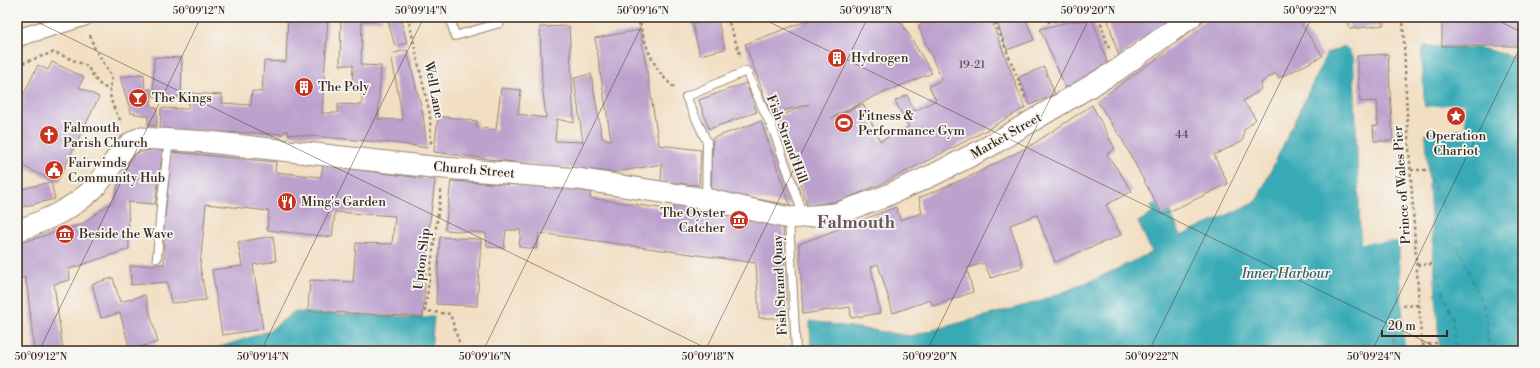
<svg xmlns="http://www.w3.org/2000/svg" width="1540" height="368" font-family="'Libre Bodoni',serif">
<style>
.water{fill:#39aab6;stroke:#3a6a6a}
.pier{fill:#f2dec1}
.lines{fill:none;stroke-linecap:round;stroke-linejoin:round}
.ferry{stroke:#3a5d5b;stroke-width:1;stroke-dasharray:5 4;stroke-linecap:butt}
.building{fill:#bca1cd}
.service-casing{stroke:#968470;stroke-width:10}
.minor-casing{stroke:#968470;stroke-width:19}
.tertiary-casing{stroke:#968470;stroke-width:23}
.path{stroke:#968470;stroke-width:2.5;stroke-dasharray:3 3;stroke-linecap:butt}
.service{stroke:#fff;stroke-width:8}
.minor{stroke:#fff;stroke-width:17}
.tertiary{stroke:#fff;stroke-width:21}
.ticks{fill:none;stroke:#3b2a1e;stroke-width:1;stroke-opacity:0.45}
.labels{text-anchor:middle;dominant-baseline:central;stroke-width:3.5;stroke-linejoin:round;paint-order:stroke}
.number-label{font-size:11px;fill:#5b484a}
.poi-label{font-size:13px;fill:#3b2a1e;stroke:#f6f6f2;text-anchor:start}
.street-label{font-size:13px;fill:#3b2a1e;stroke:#f6f6f2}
.water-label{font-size:14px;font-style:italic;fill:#3a5d5b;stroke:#f6f6f2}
.district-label{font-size:17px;font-weight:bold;fill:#68545b;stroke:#f6f6f2}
.neatline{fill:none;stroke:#3b2a1e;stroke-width:1.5}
.ticks-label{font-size:10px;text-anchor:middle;fill:#3b2a1e}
</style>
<rect width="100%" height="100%" fill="#f6f6f2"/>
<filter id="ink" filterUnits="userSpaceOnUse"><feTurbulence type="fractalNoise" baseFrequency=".025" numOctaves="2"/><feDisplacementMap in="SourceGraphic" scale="8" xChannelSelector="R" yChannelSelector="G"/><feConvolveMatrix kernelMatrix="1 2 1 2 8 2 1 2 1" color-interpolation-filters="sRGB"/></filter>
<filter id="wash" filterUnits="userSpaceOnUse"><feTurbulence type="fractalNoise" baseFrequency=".012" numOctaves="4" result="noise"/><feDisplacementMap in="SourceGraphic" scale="16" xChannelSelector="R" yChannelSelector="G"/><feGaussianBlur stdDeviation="0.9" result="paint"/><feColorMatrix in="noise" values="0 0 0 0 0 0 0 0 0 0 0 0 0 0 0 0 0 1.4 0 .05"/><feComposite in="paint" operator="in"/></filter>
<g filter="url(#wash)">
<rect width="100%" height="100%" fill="#f2dec1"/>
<g class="water">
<path d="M1345 46 1354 57 1361 242 1399 241 1405 351H811L810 321 911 336 1041 301 1096 279 1152 252 1138 222 1153 213 1151 206 1164 199 1181 236 1256 202 1327 53Z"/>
<path d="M1424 46 1480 48 1523 59V351H1439L1425 131 1465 129 1464 105 1424 107 1421 54Z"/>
<path d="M294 312 426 318 434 316 431 351H208L269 331Z"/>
</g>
<g class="pier">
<path d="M1345 46H1347L1356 57 1363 241 1401 240 1407 351H1405L1399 241 1361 243 1354 57Z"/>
<path d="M1422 46H1424L1421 54 1424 107 1464 104 1465 129 1425 132 1439 351H1437L1423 131 1425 129 1463 127 1462 107 1422 108 1419 54Z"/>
</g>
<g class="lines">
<g class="ferry">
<path d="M1427 170 1487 316 1488 351"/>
<path d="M1434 264 1453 320 1455 351"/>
<path d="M1390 351 1403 306"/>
</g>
</g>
<g id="blocks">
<g class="building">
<path d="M288 17H328L322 113H338V104L362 105V89H352L353 65H340L341 19H349V17H382V20L362 21 361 65 381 66 378 119 403 120 391 54 407 50 423 114 427 148 402 144 288 134V131H284L283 134 160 130 161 108 188 109 189 93 222 95V103L251 105 252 91 262 92 264 61 286 62Z"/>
<path d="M387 17H400L407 43 395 46Z"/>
<path d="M717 17 725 49 700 55 692 23Z"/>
<path d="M817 17H898L932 73 873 97 832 118 863 104 880 141 909 127 895 101 907 95 915 111 936 100 929 86 942 80 918 26 941 17H990L1025 108 972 138 881 184 843 200 807 206 791 151 778 117 809 104 771 114 745 44Z"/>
<path d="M995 17H1025L1034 40 1007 50Z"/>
<path d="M1107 17H1173L1119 57Z"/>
<path d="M1208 17H1296L1323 56 1279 78 1276 73 1262 82 1260 90 1243 101 1256 119 1244 130 1243 141 1214 155 1228 184 1162 215 1123 141 1097 101 1159 57Z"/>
<path d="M1348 17H1383L1384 25 1350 29Z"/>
<rect x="1442" y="17" width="81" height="29"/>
<path d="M1093 20 1108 65 1067 90 1040 29 1068 22Z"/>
<path d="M569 26 574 123 557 119 555 141 583 142 574 78 591 74 602 138 611 140 595 38 640 30 659 145 701 150 699 185 661 182 662 164 616 172 552 167 434 152 438 116 477 121 476 127 496 130 501 88 521 90 518 114 546 118 542 83 540 27Z"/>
<path d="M1388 54 1393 141H1374L1373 126H1378L1377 101 1360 102 1357 56Z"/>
<path d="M154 57 182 58 181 97 153 96Z"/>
<path d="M52 62 84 77 79 87 99 97 57 183 17 163V108L38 65 48 70Z"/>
<path d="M1044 67 1055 94 1030 105 1019 77Z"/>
<path d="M144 74 145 90 151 89V106L157 108V126L148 125V116L131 113 120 77Z"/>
<path d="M746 83 757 112 709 129 699 100Z"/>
<path d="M1092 105 1115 149 1107 154 1132 191 1106 205 1121 235 1055 262 1037 215 1010 225 1023 267 991 278 984 263 967 268 973 292 933 306 930 300 893 313 878 264 871 267 880 313 851 318 850 307 803 314 799 244 896 207 900 220 922 213 919 198 973 175 1030 146Z"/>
<path d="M761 121 790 205 711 191 713 138Z"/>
<path d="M163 147 155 204 128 202 129 249 69 269 70 280 54 284 63 351H34L28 292 25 277 17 280V244L82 224 114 201 118 185 128 164 137 153Z"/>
<path d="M171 152 276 162 275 172 321 177 323 165 435 180 427 246 423 317 308 311 310 280 353 282 356 243 392 244 395 216 335 212 332 237 267 230 269 211 206 204 200 266 206 300 171 303 167 282 131 285 130 266 164 264V228Z"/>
<path d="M20 181 22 189 51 182 55 199 17 208V182Z"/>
<path d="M451 181 591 189 590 198 673 210 675 201 783 226 787 318H759L756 263 539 233 536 249 519 247 521 230H506L504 248 487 247 486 233 445 230Z"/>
<path d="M273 236 276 261 253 265 263 329 222 335 212 270 242 266 238 242Z"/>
<path d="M440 237 481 239 477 306 436 304Z"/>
<path d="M113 278 120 302 145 295 158 342 130 350 120 313 101 318 92 284Z"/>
</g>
</g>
</g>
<g filter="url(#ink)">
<use href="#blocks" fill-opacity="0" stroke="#968470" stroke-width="1"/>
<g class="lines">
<g class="service-casing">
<g id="service">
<path d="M450 17 455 36 500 23 501 17"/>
<path d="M706 199 707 142 686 97 746 71 774 132 804 217"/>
<path d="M789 219 796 351"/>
<path d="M157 258 161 206 169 140"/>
</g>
</g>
<g class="minor-casing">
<path id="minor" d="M17 38 85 17"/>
</g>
<g class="tertiary-casing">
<path id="tertiary" d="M17 231C44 221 73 209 94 188 110 173 119 145 141 138L209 142 432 167 578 179 706 199 789 218 836 214 881 198 935 174 988 147 1116 71 1191 17"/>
</g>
<g class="path">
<path d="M408 17 430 115 431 146"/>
<path d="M637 17C647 46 651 69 676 89"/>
<path d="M727 17 741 57"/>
<path d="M993 17 1026 99"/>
<path d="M1045 17 1047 22 1088 17"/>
<path d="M1099 17 1109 49"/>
<path d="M1403 17 1407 116 1422 351"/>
<path d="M90 35 94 47 112 77C107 97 112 105 122 123"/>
<path d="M17 65 54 52 87 66 98 83 109 90"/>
<path d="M1411 170H1427"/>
<path d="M441 190 425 311 450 314 459 342"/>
<path d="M1417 265 1434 264"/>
<path d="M1403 306 1419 305"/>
<path d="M1422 345 1438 343"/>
</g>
<use href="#service" class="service"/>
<use href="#minor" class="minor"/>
<use href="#tertiary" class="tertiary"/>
</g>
</g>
<path class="ticks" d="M27 17 712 351M759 17 1444 351M1491 17 1523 33M39 351 201 17M261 351 424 17M483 351 646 17M705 351 868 17M927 351 1090 17M1149 351 1312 17M1372 351 1523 41"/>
<defs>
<g id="building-disc" transform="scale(1)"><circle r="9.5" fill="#c8321e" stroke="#f6f6f2"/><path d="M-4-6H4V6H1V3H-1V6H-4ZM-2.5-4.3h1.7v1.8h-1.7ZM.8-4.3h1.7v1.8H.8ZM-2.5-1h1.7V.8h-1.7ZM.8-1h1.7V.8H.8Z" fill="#fff"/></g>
<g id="bar-disc" transform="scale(1)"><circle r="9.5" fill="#c8321e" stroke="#f6f6f2"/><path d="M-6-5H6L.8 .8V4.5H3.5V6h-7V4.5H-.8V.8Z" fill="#fff"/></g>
<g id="sight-disc" transform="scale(1)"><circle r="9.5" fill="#c8321e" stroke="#f6f6f2"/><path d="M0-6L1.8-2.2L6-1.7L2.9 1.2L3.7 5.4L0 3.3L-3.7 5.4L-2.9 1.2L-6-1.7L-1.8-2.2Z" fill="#fff"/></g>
<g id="stadium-disc" transform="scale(1)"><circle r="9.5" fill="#c8321e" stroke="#f6f6f2"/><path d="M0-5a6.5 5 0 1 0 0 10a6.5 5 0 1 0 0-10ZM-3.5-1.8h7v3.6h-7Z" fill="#fff"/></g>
<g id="church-disc" transform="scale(1)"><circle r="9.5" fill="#c8321e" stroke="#f6f6f2"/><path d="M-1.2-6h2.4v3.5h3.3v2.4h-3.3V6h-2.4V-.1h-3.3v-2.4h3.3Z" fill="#fff"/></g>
<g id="civic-disc" transform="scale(1)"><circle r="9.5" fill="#c8321e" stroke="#f6f6f2"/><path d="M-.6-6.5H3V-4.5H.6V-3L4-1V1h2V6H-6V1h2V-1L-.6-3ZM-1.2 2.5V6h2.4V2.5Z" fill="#fff"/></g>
<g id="restaurant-disc" transform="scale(1)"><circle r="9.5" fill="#c8321e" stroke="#f6f6f2"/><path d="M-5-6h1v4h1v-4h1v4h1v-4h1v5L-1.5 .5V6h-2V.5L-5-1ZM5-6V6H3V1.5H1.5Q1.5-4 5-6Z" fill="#fff"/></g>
<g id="museum-disc" transform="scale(1)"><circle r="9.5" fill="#c8321e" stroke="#f6f6f2"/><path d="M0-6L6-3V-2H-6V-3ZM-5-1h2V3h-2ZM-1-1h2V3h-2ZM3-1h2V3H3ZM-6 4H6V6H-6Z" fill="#fff"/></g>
</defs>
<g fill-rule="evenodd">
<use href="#building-disc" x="837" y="58"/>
<use href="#building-disc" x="304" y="87"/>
<use href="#bar-disc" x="138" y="98"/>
<use href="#sight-disc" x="1456" y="116"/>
<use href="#stadium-disc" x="844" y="123"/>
<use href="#church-disc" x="49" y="135"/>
<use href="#civic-disc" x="54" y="170"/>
<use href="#restaurant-disc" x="287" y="202"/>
<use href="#museum-disc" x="739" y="220"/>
<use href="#museum-disc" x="65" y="234"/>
</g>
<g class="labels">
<g class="number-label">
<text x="972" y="65">19-21</text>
<text x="1182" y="135">44</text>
</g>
<g class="poi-label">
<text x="851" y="58">Hydrogen</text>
<text x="318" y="87">The Poly</text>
<text x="152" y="98">The Kings</text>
<text x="858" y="116">Fitness &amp;<tspan x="858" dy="15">Performance Gym</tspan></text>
<text x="63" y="128">Falmouth<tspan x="63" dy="15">Parish Church</tspan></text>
<text x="1456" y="136" text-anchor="middle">Operation<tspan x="1456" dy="15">Chariot</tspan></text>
<text x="68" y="163">Fairwinds<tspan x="68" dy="15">Community Hub</tspan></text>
<text x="301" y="202">Ming's Garden</text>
<text x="725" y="213" text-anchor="end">The Oyster<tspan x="725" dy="15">Catcher</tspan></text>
<text x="79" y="234">Beside the Wave</text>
</g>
<g class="street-label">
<text transform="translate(434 90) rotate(79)">Well Lane</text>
<text transform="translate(1006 136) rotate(-30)">Market Street</text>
<text transform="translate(787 139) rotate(69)">Fish Strand Hill</text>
<text transform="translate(474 170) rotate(5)">Church Street</text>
<text transform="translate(1402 185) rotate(-94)">Prince of Wales Pier</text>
<text transform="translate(422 259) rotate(-83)">Upton Slip</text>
<text transform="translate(780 285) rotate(-93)">Fish Strand Quay</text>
</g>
<g class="water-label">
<text x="1286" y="274">Inner Harbour</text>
</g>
<g class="district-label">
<text x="856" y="223">Falmouth</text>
</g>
</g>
<rect width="1540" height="368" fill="none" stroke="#f6f6f2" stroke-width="44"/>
<path d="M1382 330v6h65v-6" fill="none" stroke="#3b2a1e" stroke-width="2"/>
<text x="1388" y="330" font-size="12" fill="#3b2a1e" stroke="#f6f6f2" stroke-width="3" paint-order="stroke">20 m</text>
<rect x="22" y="22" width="1496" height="324" class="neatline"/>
<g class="ticks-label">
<text x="199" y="14">50°09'12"N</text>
<text x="421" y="14">50°09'14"N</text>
<text x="643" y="14">50°09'16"N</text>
<text x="866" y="14">50°09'18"N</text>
<text x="1088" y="14">50°09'20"N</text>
<text x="1310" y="14">50°09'22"N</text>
<text x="41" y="360">50°09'12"N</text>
<text x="263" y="360">50°09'14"N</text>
<text x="485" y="360">50°09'16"N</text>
<text x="708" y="360">50°09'18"N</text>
<text x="930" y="360">50°09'20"N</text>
<text x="1152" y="360">50°09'22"N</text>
<text x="1374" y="360">50°09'24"N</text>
</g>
</svg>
